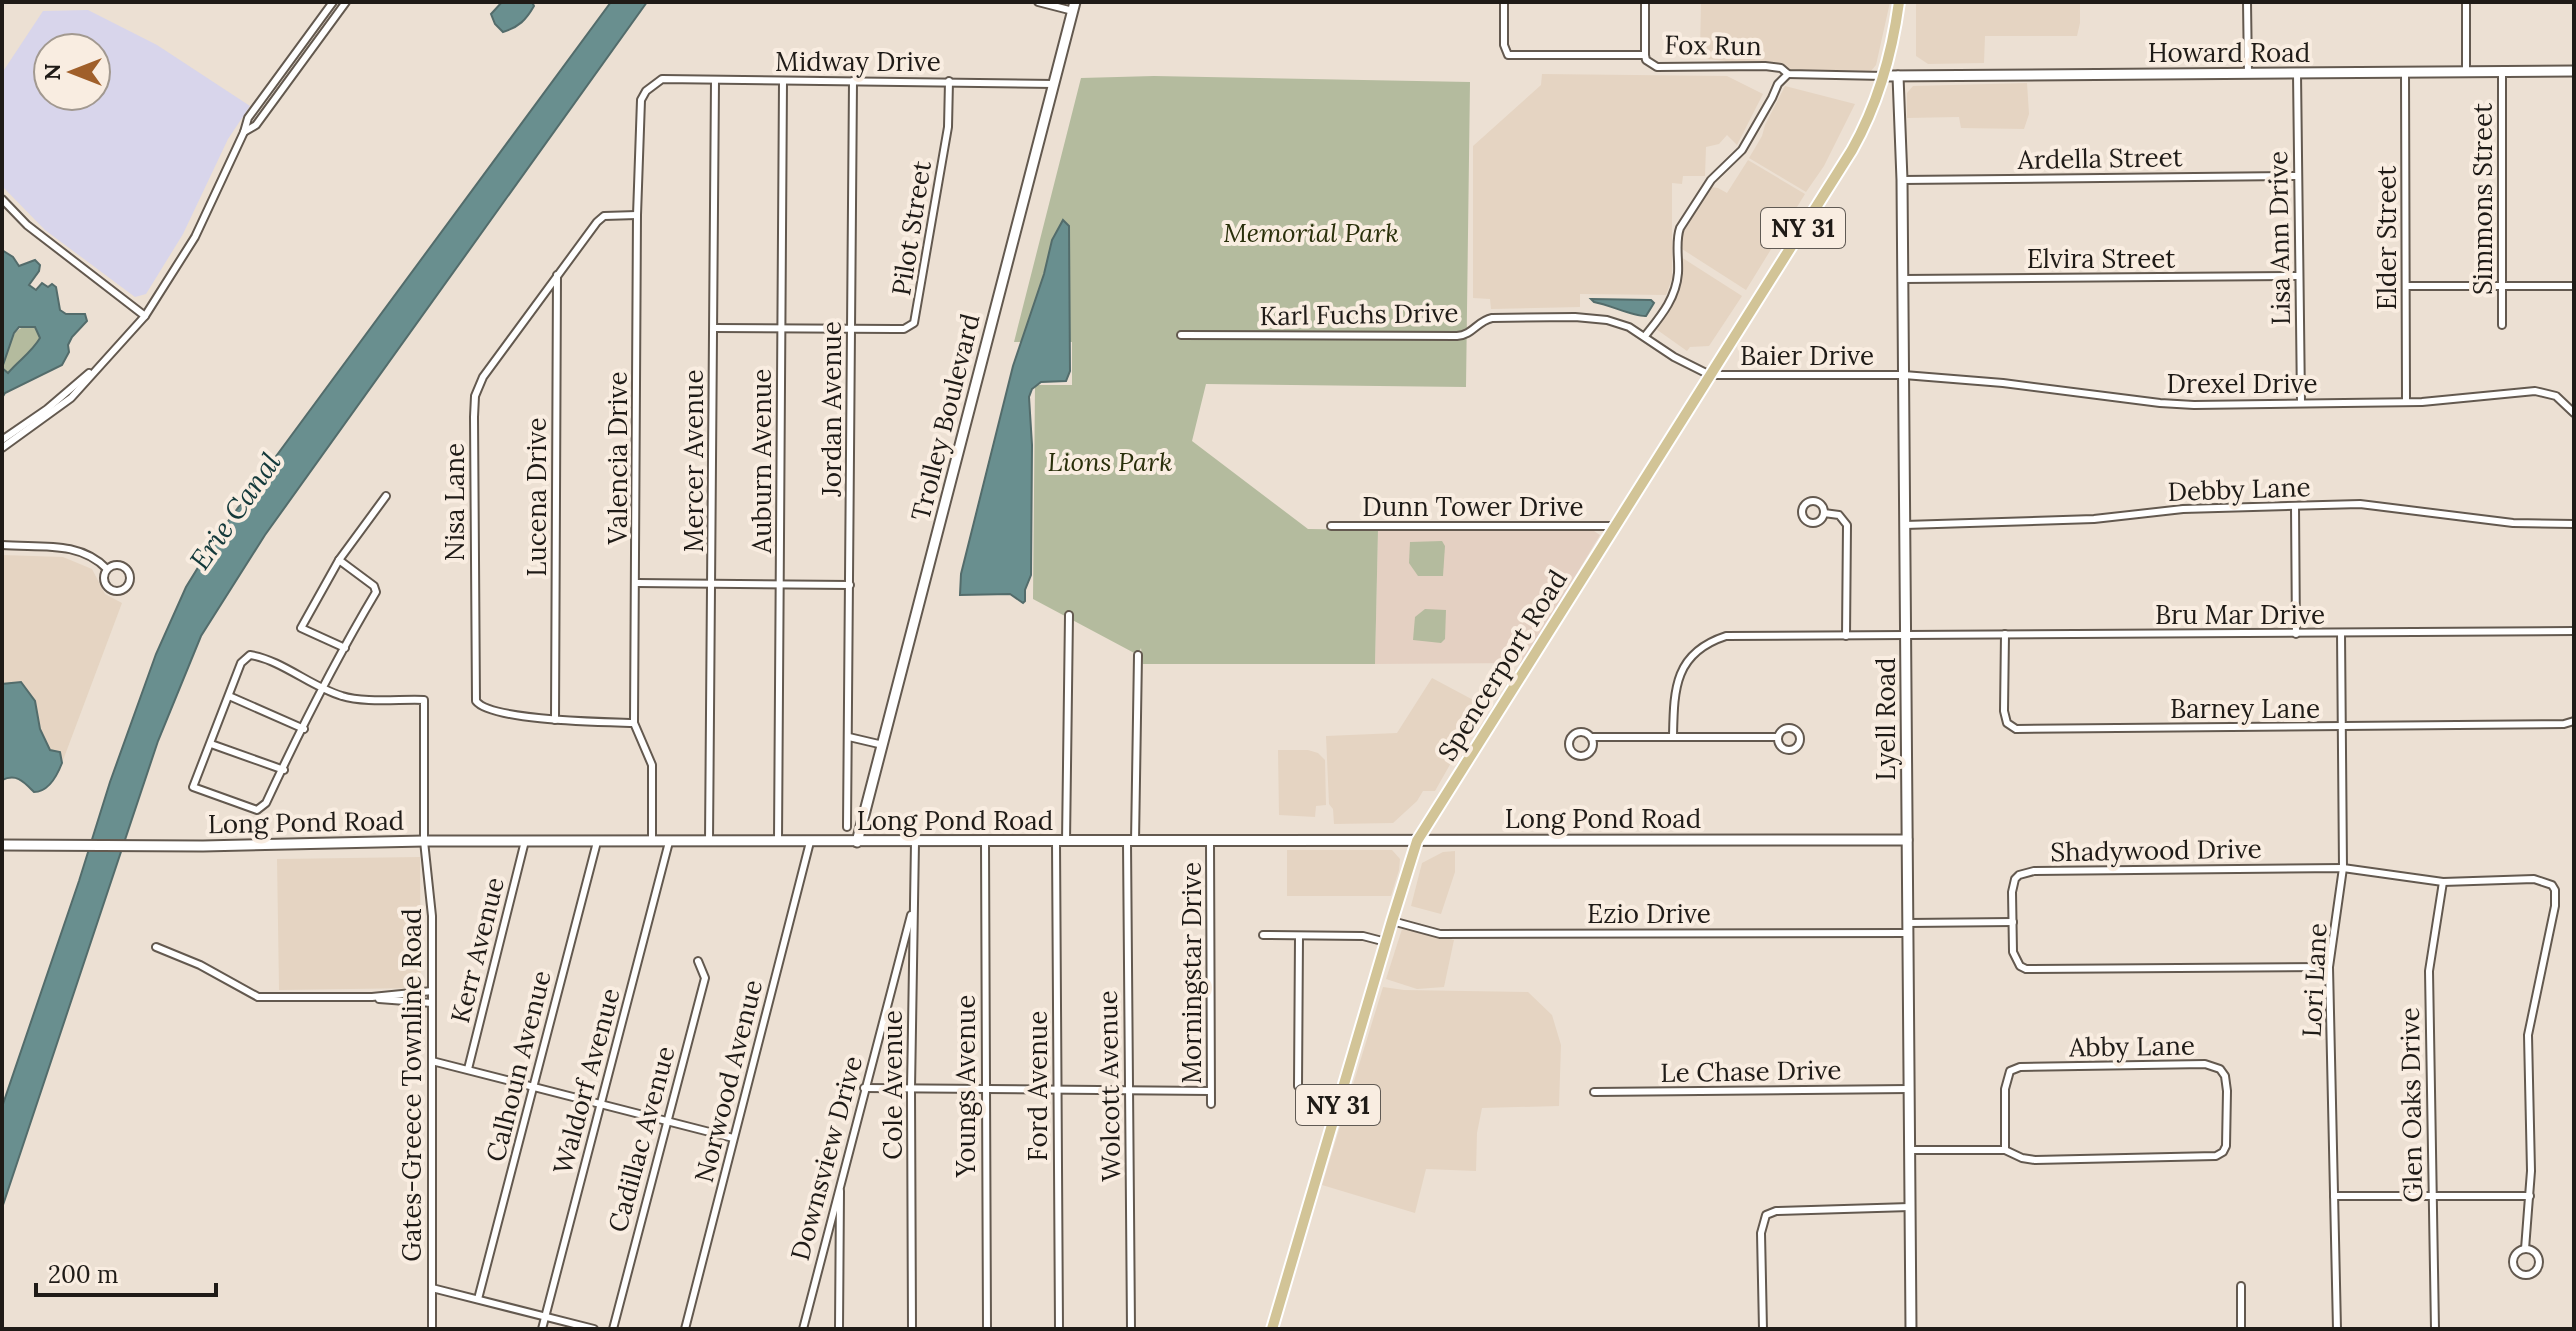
<svg xmlns="http://www.w3.org/2000/svg" width="2576" height="1331" font-family="Lora,serif">
<style>
.built{fill:#e5d4c2}
.industrial{fill:#d8d5eb;fill-rule:evenodd}
.education{fill:#e4d0c2}
.green{fill:#b4bb9e}
.water{fill:#698f8f;stroke:#536c6b;stroke-width:2}
.lines{fill:none;stroke-linecap:round;stroke-linejoin:round}
.street-casing{stroke:#63594f;stroke-width:10}
.secondary-casing{stroke:#63594f;stroke-width:13}
.primary-casing{stroke:#fff;stroke-width:14}
.street{stroke:#fff;stroke-width:6}
.secondary{stroke:#fff;stroke-width:9}
.primary{stroke:#d2c497;stroke-width:10}
.labels{text-anchor:middle;dominant-baseline:central;stroke-width:8;stroke-linejoin:round;paint-order:stroke}
.shield{fill:#f9ede1;stroke:#605a54;stroke-width:2}
.shield-label{font-size:24px;font-weight:bold;fill:#1f1b17}
.street-label{font-size:26px;fill:#1f1b17;stroke:#f9ede1}
.park-label{font-size:26px;font-style:italic;fill:#292f0a;stroke:#f9ede1}
.water-label{font-size:28px;font-style:italic;fill:#13393a;stroke:#f9ede1}
</style>
<rect width="100%" height="100%" fill="#ece0d3"/>
<g class="built">
<path d="M1701 2H1890L1876 65 1871 71 1727 70 1725 61 1707 59 1700 53Z"/>
<path d="M1916 2H2080V23L2077 36H1985L1984 63 1928 64 1916 56Z"/>
<path d="M1542 74 1727 76 1763 94 1737 145 1727 135 1719 144 1706 147 1705 176H1683L1682 184 1672 183V279L1666 295 1580 294V307L1491 309 1490 299 1473 298V146L1541 85Z"/>
<path d="M2027 83 2029 114 2024 129 1961 128 1959 117 1907 118V93L1913 86Z"/>
<path d="M1785 86 1855 104 1824 166 1806 192 1749 158 1762 136 1765 125Z"/>
<path d="M1748 160 1805 194 1746 290 1682 249V234L1711 187 1718 188 1727 193Z"/>
<path d="M1681 257 1742 296 1709 346 1690 347 1687 351 1656 329 1678 294 1681 278Z"/>
<path d="M2 555 63 557 92 569 105 594 122 603 62 763 60 752 50 750 40 730 35 701 21 682 2 684Z"/>
<path d="M1432 678 1477 702 1444 754 1452 761 1435 791H1423L1417 801 1393 823 1334 824 1333 809 1329 804 1326 736 1397 733Z"/>
<path d="M1278 750H1308L1318 753 1325 760 1326 805 1316 806 1315 817 1279 815Z"/>
<path d="M1287 850H1392L1400 859 1399 870 1391 896H1287Z"/>
<path d="M1455 851V872L1441 914 1411 906 1422 863 1443 852Z"/>
<path d="M420 857 421 988 279 990 277 859Z"/>
<path d="M1402 929 1454 940 1444 987 1417 989 1386 979Z"/>
<path d="M1383 987 1404 990 1528 992 1552 1015 1561 1045 1559 1106 1482 1108 1477 1133 1476 1171 1426 1169 1415 1213 1322 1185Z"/>
</g>
<path class="industrial" d="M88 10 157 45 250 106 228 139 183 234 146 294 135 297 45 230 2 186V73L43 11ZM48 48H96V96H48Z"/>
<path class="education" d="M1378 530 1594 531 1600 535 1523 663 1375 664Z"/>
<g class="green">
<path d="M1154 76 1470 82 1466 387 1206 384 1192 441 1308 529 1378 530 1375 664H1143L1141 648 1138 655 1033 599 1035 385H1072V342H1014L1081 78Z"/>
<path d="M25 326 36 327 40 338C31 353 18 360 7 374L2 368C4 353 10 332 25 326Z"/>
<path d="M1442 541 1445 546 1443 576H1418L1409 563 1410 542Z"/>
<path d="M1425 609 1446 610 1445 639 1441 643 1413 640 1415 617Z"/>
</g>
<g class="water">
<path d="M502 2H532L534 6C526 20 519 27 503 32L495 24 491 14Z"/>
<path d="M611 2H647L265 535 201 636 158 741 2 1208V1107L79 881 110 782 156 654 186 587 218 535Z"/>
<path d="M1063 220 1069 226 1070 371 1066 381 1041 382 1032 389 1029 397 1032 445 1031 575 1025 590V601L1023 603 1010 594 960 595 961 574 1013 366 1044 274 1052 240Z"/>
<path d="M2 250 13 257 19 266 35 260 40 265 39 271 29 285 36 290 42 283 48 287 52 284 56 287 60 310 66 314H85L87 321 72 337 68 345 69 352 62 365 5 393 2 398V368L8 373C19 360 31 353 40 338L35 327H19L14 333 2 368Z"/>
<path d="M1591 299 1651 300 1654 303 1646 316C1635 317 1610 305 1594 302Z"/>
<path d="M21 682 35 701 40 729 50 750 60 752 62 763C57 776 48 792 34 792 24 782 17 773 2 780V684Z"/>
</g>
<g class="lines">
<g class="street-casing">
<g id="street">
<path d="M1038 2 1073 11"/>
<path d="M1504 2V45L1508 55H1645"/>
<path d="M1645 2V55L1646 60 1657 67 1765 66 1781 68 1788 74 1884 76"/>
<path d="M2247 2 2248 73"/>
<path d="M2466 2V72"/>
<path d="M2502 72V325"/>
<path d="M2297 73 2301 402"/>
<path d="M2405 73 2406 402"/>
<path d="M244 132 256 125 346 2"/>
<path d="M1902 180 2298 176"/>
<path d="M2 199 27 225 145 316"/>
<path d="M1903 279 2299 276"/>
<path d="M2406 286H2574"/>
<path d="M714 328 895 329H904L914 323 948 127 949 81"/>
<path d="M1181 335 1457 336C1473 335 1477 321 1492 318L1575 317 1607 320 1629 327 1674 357 1710 375H1904L2003 383 2160 403 2194 405 2422 402 2535 391 2556 396 2574 413"/>
<path d="M1645 336C1660 317 1676 299 1678 273 1679 258 1675 242 1680 228L1711 180 1742 150 1772 98 1778 84 1788 74"/>
<path d="M2 440 47 409 89 373"/>
<path d="M2 448 71 398 145 316 195 237 244 132 248 118 333 2"/>
<circle cx="1813" cy="512" r="11"/>
<path d="M2295 506 2296 634"/>
<path d="M1824 513 1839 515 1847 525 1846 636"/>
<path d="M1905 525 2094 519 2183 509 2360 504 2513 523 2574 524"/>
<path d="M1331 526H1615"/>
<path d="M2 545C39 548 79 540 107 569"/>
<path d="M339 560 386 496"/>
<circle cx="117" cy="578" r="13"/>
<path d="M637 583 850 585"/>
<path d="M2005 634 2004 711 2007 723 2016 729 2564 724 2574 721"/>
<path d="M345 648 301 628 339 560 374 586 376 592C336 659 299 732 266 803L257 810 193 787 241 663 250 655C282 660 311 687 342 696 364 703 400 699 424 700V841L432 916V1329"/>
<path d="M229 696 304 729"/>
<path d="M555 720 557 275"/>
<path d="M634 723C606 722 491 721 476 701L474 417 475 396 483 377 597 222 604 216 637 215"/>
<circle cx="1789" cy="739" r="11"/>
<circle cx="1581" cy="744" r="12"/>
<path d="M1673 736C1674 689 1674 653 1726 636L2574 631"/>
<path d="M849 737 883 745"/>
<path d="M1591 737H1777"/>
<path d="M211 744 284 770"/>
<path d="M847 827 853 81"/>
<path d="M709 841 715 80"/>
<path d="M778 841 783 81"/>
<path d="M1210 841 1211 1104"/>
<path d="M652 842V765L634 723 637 215 641 100 646 91 662 79 1054 84"/>
<path d="M985 842 987 1329"/>
<path d="M1056 842 1059 1329"/>
<path d="M1066 842 1069 615"/>
<path d="M1127 842 1131 1329"/>
<path d="M1135 842 1138 655"/>
<path d="M1392 921 1440 934 1908 933"/>
<path d="M1908 923 2013 922"/>
<path d="M1263 935 1363 936 1386 942"/>
<path d="M1299 936 1298 1086 1311 1099 1338 1105"/>
<path d="M156 947 200 965 258 997H372L432 991"/>
<path d="M2329 967 2026 969 2020 966 2013 952 2012 892 2015 879 2019 875 2034 871 2343 868 2443 882 2534 879 2552 885 2555 890V906L2528 1035 2531 1171 2525 1249"/>
<path d="M379 999 432 1003"/>
<path d="M432 1061 733 1138"/>
<path d="M2205 1064 2220 1069 2225 1076 2227 1091 2226 1146 2223 1152 2216 1156 2035 1160 2022 1158 2005 1150V1089L2010 1071 2020 1067Z"/>
<path d="M468 1069 525 841"/>
<path d="M864 1088 1210 1091"/>
<path d="M1594 1092 1909 1089"/>
<path d="M1910 1150H2005"/>
<path d="M2334 1196H2530"/>
<circle cx="2526" cy="1262" r="13"/>
<path d="M432 1288 594 1329"/>
<path d="M478 1299 597 842"/>
<path d="M542 1329 669 842"/>
<path d="M613 1329 705 978 698 961"/>
<path d="M685 1329 810 842"/>
<path d="M803 1329 911 915"/>
<path d="M839 1329 840 1191"/>
<path d="M912 1329 911 1089 915 842"/>
<path d="M1763 1329 1761 1233 1766 1215 1776 1211 1910 1207"/>
<path d="M2241 1329V1286"/>
<path d="M2337 1329 2329 967 2343 868 2341 633"/>
<path d="M2435 1329 2429 971 2443 882"/>
</g>
</g>
<g class="secondary-casing">
<g id="secondary">
<path d="M1884 76 2574 71"/>
<path d="M1898 76 1902 180 1911 1329"/>
<path d="M857 842 1075 2"/>
<path d="M2 845 203 846 424 841 1907 840"/>
</g>
</g>
<g class="primary-casing">
<path id="primary" d="M1272 1329 1392 921 1417 841 1852 150C1878 104 1892 54 1899 2"/>
</g>
<use href="#street" class="street"/>
<use href="#secondary" class="secondary"/>
<use href="#primary" class="primary"/>
</g>
<g class="labels">
<g class="shield">
<rect x="1761" y="208" width="84" height="40" rx="6"/>
<rect x="1296" y="1085" width="84" height="40" rx="6"/>
</g>
<g class="shield-label">
<text x="1803" y="228">NY 31</text>
<text x="1338" y="1105">NY 31</text>
</g>
<g class="street-label">
<text transform="translate(1713 45) rotate(1)">Fox Run</text>
<text x="2229" y="52">Howard Road</text>
<text x="858" y="61">Midway Drive</text>
<text transform="translate(2100 158) rotate(-1)">Ardella Street</text>
<text transform="translate(2482 199) rotate(-90)">Simmons Street</text>
<text transform="translate(911 228) rotate(-81)">Pilot Street</text>
<text transform="translate(2279 238) rotate(-91)">Lisa Ann Drive</text>
<text transform="translate(2386 238) rotate(-90)">Elder Street</text>
<text x="2101" y="258">Elvira Street</text>
<text transform="translate(1359 314) rotate(-1)">Karl Fuchs Drive</text>
<text x="1807" y="355">Baier Drive</text>
<text x="2242" y="383">Drexel Drive</text>
<text transform="translate(831 409) rotate(-90)">Jordan Avenue</text>
<text transform="translate(945 417) rotate(-76)">Trolley Boulevard</text>
<text transform="translate(617 458) rotate(-90)">Valencia Drive</text>
<text transform="translate(693 461) rotate(-90)">Mercer Avenue</text>
<text transform="translate(761 461) rotate(-90)">Auburn Avenue</text>
<text transform="translate(2239 489) rotate(-2)">Debby Lane</text>
<text transform="translate(536 497) rotate(-90)">Lucena Drive</text>
<text transform="translate(454 502) rotate(-90)">Nisa Lane</text>
<text x="1473" y="506">Dunn Tower Drive</text>
<text x="2240" y="614">Bru Mar Drive</text>
<text transform="translate(1502 665) rotate(-58)">Spencerport Road</text>
<text x="2245" y="708">Barney Lane</text>
<text transform="translate(1885 719) rotate(-90)">Lyell Road</text>
<text x="1603" y="818">Long Pond Road</text>
<text x="955" y="820">Long Pond Road</text>
<text transform="translate(306 822) rotate(-1)">Long Pond Road</text>
<text transform="translate(2156 850) rotate(-1)">Shadywood Drive</text>
<text x="1649" y="913">Ezio Drive</text>
<text transform="translate(477 950) rotate(-76)">Kerr Avenue</text>
<text transform="translate(1191 973) rotate(-90)">Morningstar Drive</text>
<text transform="translate(2314 980) rotate(-87)">Lori Lane</text>
<text transform="translate(2132 1046) rotate(-1)">Abby Lane</text>
<text transform="translate(518 1066) rotate(-76)">Calhoun Avenue</text>
<text transform="translate(1751 1071) rotate(-1)">Le Chase Drive</text>
<text transform="translate(586 1081) rotate(-75)">Waldorf Avenue</text>
<text transform="translate(728 1081) rotate(-76)">Norwood Avenue</text>
<text transform="translate(411 1085) rotate(-90)">Gates-Greece Townline Road</text>
<text transform="translate(892 1085) rotate(-90)">Cole Avenue</text>
<text transform="translate(965 1086) rotate(-90)">Youngs Avenue</text>
<text transform="translate(1037 1086) rotate(-90)">Ford Avenue</text>
<text transform="translate(1109 1086) rotate(-91)">Wolcott Avenue</text>
<text transform="translate(2411 1105) rotate(-91)">Glen Oaks Drive</text>
<text transform="translate(641 1139) rotate(-75)">Cadillac Avenue</text>
<text transform="translate(826 1158) rotate(-75)">Downsview Drive</text>
</g>
<g class="park-label">
<text x="1311" y="232">Memorial Park</text>
<text x="1110" y="461">Lions Park</text>
</g>
<g class="water-label">
<text transform="translate(235 511) rotate(-55)">Erie Canal</text>
</g>
</g>
<rect width="2576" height="1331" fill="none" stroke="#1f1b17" stroke-width="8"/>
<g transform="translate(72 72) rotate(270)"><circle r="38" fill="#f9ede1" stroke="#a29990" stroke-width="2"/>
<path d="M0-6L14 30L0 20L-14 30Z" fill="#a05f2a"/>
<text y="-12" font-size="22" font-weight="bold" text-anchor="middle" fill="#1f1b17">N</text>
</g>
<path d="M36 1283v12h180v-12" fill="none" stroke="#1f1b17" stroke-width="4"/>
<text x="48" y="1283" font-size="24" fill="#1f1b17" stroke="#f9ede1" stroke-width="6" paint-order="stroke">200 m</text>
</svg>
